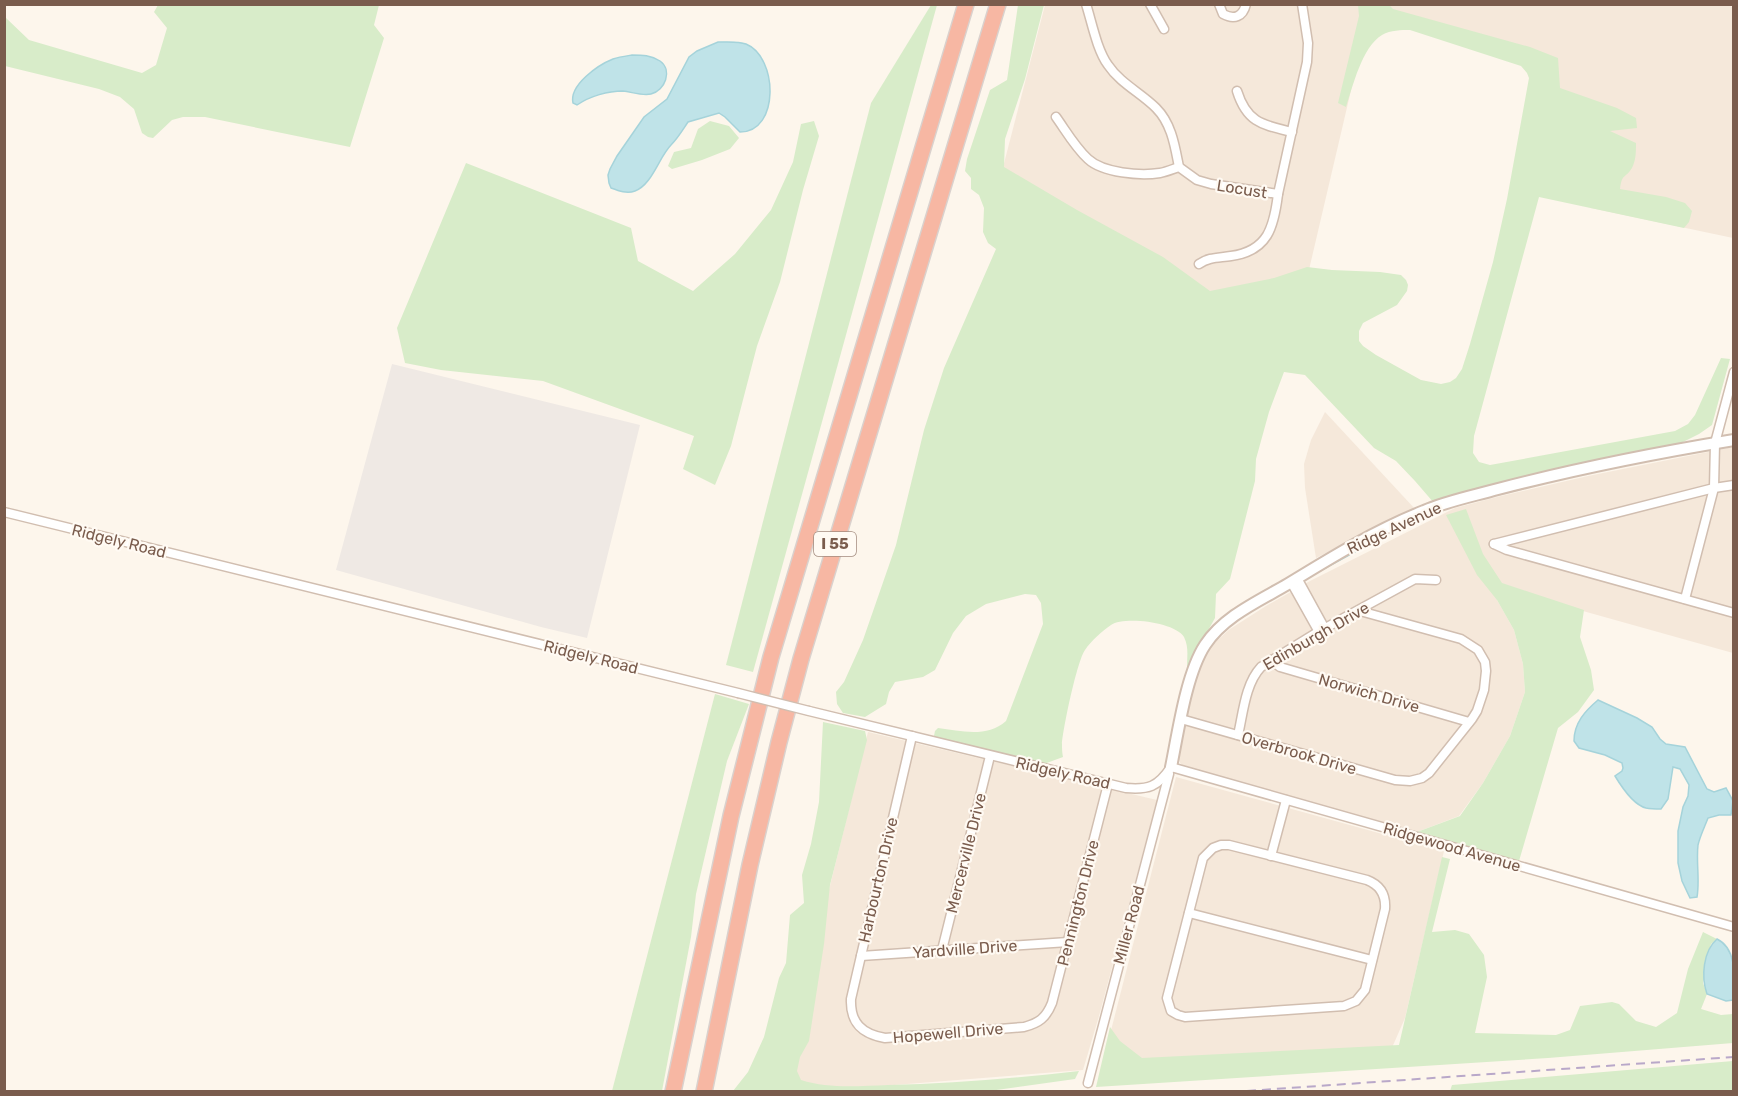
<svg xmlns="http://www.w3.org/2000/svg" width="1738" height="1096" font-family="Rubik,sans-serif">
<style>
.residential{fill:#f5e8da}
.industrial{fill:#efe9e4}
.green{fill:#d8ecc9}
.water{fill:#bfe3e8;stroke:#a5d3da;stroke-width:1.5}
.lines{fill:none;stroke-linecap:round;stroke-linejoin:round}
.stream{stroke:#a5d3da;stroke-width:2}
.minor-casing{stroke:#d1beb0;stroke-width:11}
.tertiary-casing{stroke:#d1beb0;stroke-width:14}
.motorway-casing{stroke:#dad1cd;stroke-width:18}
.minor{stroke:#fff;stroke-width:8}
.tertiary{stroke:#fff;stroke-width:10}
.motorway{stroke:#f7b7a3;stroke-width:15}
.rail{stroke:#b9a8c9;stroke-width:2;stroke-dasharray:9 6;stroke-linecap:butt}
.minor-bridge-casing{stroke:#d1beb0;stroke-width:11;stroke-linecap:butt}
.minor-bridge{stroke:#fff;stroke-width:8}
.labels{text-anchor:middle;dominant-baseline:central;stroke-width:4.5;stroke-linejoin:round;paint-order:stroke}
.shield{fill:#fffaf3;stroke:#a28b7f;stroke-width:1.5}
.shield-label{font-size:15px;font-weight:bold;fill:#7a5c4d}
.street-label{font-size:16px;fill:#7a5c4d;stroke:#fffaf3}
</style>
<rect width="100%" height="100%" fill="#fdf6ec"/>
<g class="residential">
<path d="M1725 4 1733 7V238L1591 208 1550 102 1555 63 1376 5Z"/>
<path d="M1045 5H1371L1308 274 1206 298 1001 175Z"/>
<path d="M1325 412 1415 509 1316 558 1305 488 1304 464 1311 440Z"/>
<path d="M1733 447V653L1501 588 1497 600 1514 630 1523 664 1525 692 1510 736 1483 783 1459 816 1417 832 1186 768 1180 763 1178 755 1181 734 1200 665 1213 644 1230 629 1266 606 1310 581 1455 508 1501 496 1588 476Z"/>
<path d="M868 732 1157 800 1099 1016 1083 1070 818 1091 793 1085 785 1068Z"/>
<path d="M1176 777 1444 851 1405 1018 1391 1050 1129 1062 1107 1046Z"/>
</g>
<path class="industrial" d="M392 364 640 425 587 638 541 627 336 570Z"/>
<g class="green">
<path d="M158 5H379L374 25 384 38 350 147 205 117H183L172 120 153 138 148 137 142 133 134 109 120 97 99 89 5 66V17L29 40 142 73 156 65 167 28 154 12Z"/>
<path d="M931 5H937L753 672 726 665 871 103Z"/>
<path d="M1018 5H1044L1025 79 1005 139 1004 167 1077 210 1163 257 1210 291 1274 278 1307 267 1332 270 1380 272 1401 275 1406 280 1408 285 1407 291 1397 305 1363 323 1359 331V341L1363 346 1376 355 1421 380 1441 384 1450 382 1456 378 1462 369 1470 344 1493 262 1507 199 1529 78 1527 73 1521 66 1410 30C1401 30 1391 30 1382 35 1362 47 1353 86 1346 107L1338 103 1359 16 1358 5H1389L1393 9 1530 47 1558 58 1560 88 1617 108 1636 118 1637 128 1610 131 1636 143C1636 152 1636 160 1632 168 1625 179 1622 173 1620 189L1666 197 1685 203 1692 211 1689 222 1684 228 1539 197 1474 436 1473 453 1479 462 1490 465 1675 431 1688 424 1695 415 1721 358 1730 359 1712 425 1699 434 1677 445C1596 462 1512 475 1434 503L1415 481 1396 461 1374 448 1305 375 1284 372 1269 412 1256 459 1255 481 1230 579 1216 594 1215 618 1187 668C1187 657 1189 647 1184 637 1175 622 1124 616 1111 625 1102 631 1091 641 1085 650 1077 661 1063 729 1062 744 1062 748 1062 753 1063 757L1044 764 937 740 934 736 935 731 938 728C961 731 987 738 1006 721L1043 624 1041 603 1036 595 1025 594 986 604 966 616 953 633 935 670 923 677 895 682 889 692 886 704 865 717 843 713 837 704 836 692 844 682 863 640 896 545 924 430 944 368 996 249 988 243 983 232 984 208 979 195 971 189V178L965 171 967 159 990 90 1007 80Z"/>
<path d="M710 121 729 126 739 138 730 149 702 160 672 169 668 166 674 152 691 148 698 129Z"/>
<path d="M814 121 819 136 803 190 780 282 757 346 731 446 715 485 683 469 694 436 543 381 441 370 405 363 397 328 466 163 631 228 638 261 693 291 735 254 771 210 793 162 801 124Z"/>
<path d="M1466 509 1483 554 1502 583 1584 610 1580 637 1591 670 1594 690 1578 712 1558 728 1519 861 1417 832 1460 816 1483 783 1510 736 1525 692 1523 664 1514 630 1497 600 1477 575 1446 515Z"/>
<path d="M715 694 749 704 727 761 696 894 691 937 662 1091H612Z"/>
<path d="M823 722 865 731 867 740 830 885 824 944 809 1041 800 1057 797 1071 801 1080C829 1089 859 1086 888 1085 952 1084 1016 1078 1079 1071L1075 1079 982 1092 733 1091 748 1072 764 1037 779 978 786 963 790 915 804 903 802 875 811 844 819 802Z"/>
<path d="M1442 857 1450 859 1432 932 1455 930 1469 934 1484 955 1487 977 1475 1033 1556 1035 1570 1030 1580 1006 1612 1002 1619 1004 1636 1021 1656 1027 1677 1013 1688 969 1703 932 1717 939 1711 944 1703 983 1707 994 1701 1009 1721 1015 1733 1014V1043L1548 1058 1096 1087 1110 1027 1120 1041 1142 1058 1399 1045Z"/>
<path d="M1733 1061V1091H1450L1452 1085Z"/>
</g>
<g class="water">
<path d="M718 42C727 42 738 41 746 44 778 57 780 132 740 132L725 117 719 113 688 122C682 131 678 138 671 145 659 157 652 185 635 191 627 194 619 191 611 188L609 183 608 175 610 169 617 156 644 117 667 99 689 57 697 51Z"/>
<path d="M632 55C642 55 651 55 660 61 673 70 665 91 651 94 642 96 632 92 623 91 608 91 590 96 577 105L573 103C569 85 598 65 613 59 619 57 626 56 632 55Z"/>
<path d="M1598 700 1637 718 1652 727 1660 739 1666 744 1685 747 1707 789 1714 792 1726 788 1733 801 1731 815H1719L1708 818C1705 826 1700 836 1698 845 1696 862 1700 880 1697 897L1690 898 1682 881 1678 863V831L1683 807 1688 796 1689 785 1680 769 1673 767 1668 799 1661 809C1656 809 1651 809 1646 808 1634 805 1621 786 1615 776L1622 771 1623 768 1622 763 1605 755 1579 748 1574 741C1574 723 1585 711 1598 700Z"/>
<path d="M1717 939C1738 949 1734 979 1733 1000L1726 1001 1707 994C1701 977 1703 951 1717 939Z"/>
</g>
<g class="lines">
<path class="stream" d="M1321 570 1398 528 1442 510"/>
<g class="minor-casing">
<g id="minor">
<path d="M1086 4C1092 23 1097 50 1108 65 1120 83 1141 93 1156 108 1172 124 1175 147 1179 167"/>
<path d="M1150 4 1164 29"/>
<path d="M1219 4 1223 14C1234 20 1243 17 1246 4"/>
<path d="M1237 91C1247 123 1263 125 1292 132"/>
<path d="M1056 117C1066 131 1075 147 1088 159 1103 173 1140 176 1160 173 1166 172 1173 169 1179 167L1197 180 1211 184 1278 194"/>
<path d="M1199 264C1209 257 1219 258 1231 256 1268 251 1274 227 1278 194L1307 62 1308 43 1302 4"/>
<path d="M4 512 738 693"/>
<path d="M1494 544 1507 550 1734 613"/>
<path d="M1494 544 1714 488 1734 485"/>
<path d="M1297 578 1325 629"/>
<path d="M1291 582 1319 632"/>
<path d="M1685 599 1714 488 1715 443 1734 372"/>
<path d="M1271 660 1280 667 1469 722"/>
<path d="M809 711 1126 788C1148 790 1158 787 1171 767"/>
<path d="M1181 719 1395 780 1410 781 1422 778 1429 773 1472 719 1477 711 1484 690 1486 671 1485 662 1478 650 1461 639 1360 611"/>
<path d="M1238 735C1243 714 1245 684 1261 667L1318 632 1415 579 1436 580"/>
<path d="M912 736 851 999C850 1023 862 1034 885 1038L1024 1027C1039 1023 1046 1018 1052 1003L1108 784"/>
<path d="M1171 767 1734 927"/>
<path d="M1221 845H1229L1367 880C1380 885 1386 895 1385 909L1365 990 1356 1001 1344 1006 1185 1017 1178 1015 1171 1011 1167 998 1203 858 1213 848Z"/>
<path d="M1271 856 1286 800"/>
<path d="M1189 913 1372 960"/>
<path d="M942 950 990 756"/>
<path d="M861 956 1068 942"/>
<path d="M1088 1083 1169 774"/>
</g>
</g>
<g class="tertiary-casing">
<path id="tertiary" d="M1171 767C1178 733 1186 674 1205 645 1224 616 1259 601 1288 584 1332 557 1376 530 1424 511 1447 501 1473 496 1498 489 1575 469 1655 453 1734 440"/>
</g>
<g class="motorway-casing">
<g id="motorway">
<path d="M673 1092 731 816 771 657 966 4"/>
<path d="M704 1092 750 865 779 742 801 659 998 4"/>
</g>
</g>
<use href="#minor" class="minor"/>
<use href="#tertiary" class="tertiary"/>
<use href="#motorway" class="motorway"/>
<path class="rail" d="M1232 1092 1734 1057"/>
<g class="minor-bridge-casing">
<path id="minor-bridge" d="M738 693 809 711"/>
</g>
<use href="#minor-bridge" class="minor-bridge"/>
</g>
<g class="labels">
<rect class="shield" x="814" y="532" width="42" height="24" rx="4.5"/>
<g class="shield-label">
<text x="835" y="544">I 55</text>
</g>
<g class="street-label">
<text transform="translate(1242 189) rotate(9)">Locust</text>
<text transform="translate(1394 528) rotate(-25)">Ridge Avenue</text>
<text transform="translate(119 541) rotate(14)">Ridgely Road</text>
<text transform="translate(1316 636) rotate(-30)">Edinburgh Drive</text>
<text transform="translate(591 657) rotate(14)">Ridgely Road</text>
<text transform="translate(1369 693) rotate(16)">Norwich Drive</text>
<text transform="translate(1299 753) rotate(16)">Overbrook Drive</text>
<text transform="translate(1063 773) rotate(13)">Ridgely Road</text>
<text transform="translate(1452 847) rotate(16)">Ridgewood Avenue</text>
<text transform="translate(966 853) rotate(-76)">Mercerville Drive</text>
<text transform="translate(878 880) rotate(-77)">Harbourton Drive</text>
<text transform="translate(1078 903) rotate(-76)">Pennington Drive</text>
<text transform="translate(1129 925) rotate(-75)">Miller Road</text>
<text transform="translate(965 949) rotate(-4)">Yardville Drive</text>
<text transform="translate(948 1033) rotate(-5)">Hopewell Drive</text>
</g>
</g>
<rect width="1738" height="1096" fill="none" stroke="#7a5c4d" stroke-width="12"/>
</svg>
